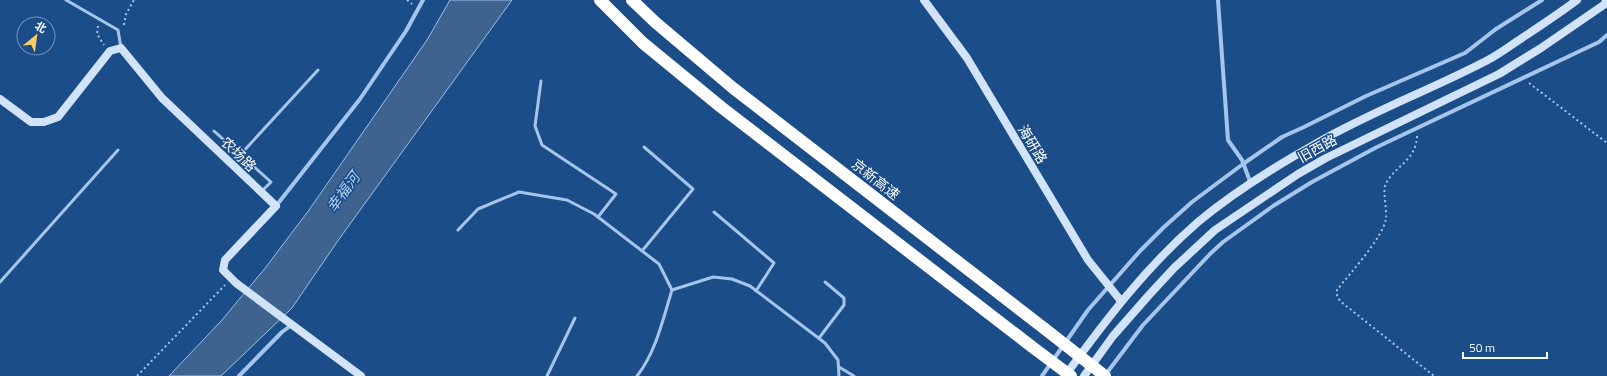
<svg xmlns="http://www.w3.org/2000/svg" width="1607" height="376" font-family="'Titillium Web','Noto Sans SC',sans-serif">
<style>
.water{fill:#3e638e;stroke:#97c2ee}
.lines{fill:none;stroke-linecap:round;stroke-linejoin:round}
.path{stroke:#a4c6ec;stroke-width:2;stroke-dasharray:2 3;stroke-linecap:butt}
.lane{stroke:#a4c6ec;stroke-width:3}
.street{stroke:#a4c6ec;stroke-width:4}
.secondary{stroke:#d1e3f9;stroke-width:8}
.highway{stroke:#fff;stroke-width:12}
.highway-bridge{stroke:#fff;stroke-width:12}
.labels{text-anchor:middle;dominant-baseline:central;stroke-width:3;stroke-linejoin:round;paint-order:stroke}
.street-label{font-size:14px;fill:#fff;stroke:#1b4d88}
.water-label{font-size:15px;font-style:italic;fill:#b0d0f4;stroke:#1b4d88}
</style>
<rect width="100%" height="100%" fill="#1b4d88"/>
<path class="water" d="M450 0H512L337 242 292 308 221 376H169L222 320 266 267 309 210 427 40Z"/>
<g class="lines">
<g class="path">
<path d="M407 0 412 4"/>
<path d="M124 25 126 14 134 0"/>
<path d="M98 26 97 34 104 45"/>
<path d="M1529 83 1607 143"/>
<path d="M1417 136C1416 162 1392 167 1385 186 1383 192 1387 210 1386 219 1382 239 1350 273 1337 290V295L1340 301 1434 376"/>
<path d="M137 376 225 285"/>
</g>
<g class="lane">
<path d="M66 0 118 30 121 48"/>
<path d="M541 81 535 126 542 145 616 194 598 217"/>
<path d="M214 131 271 182 262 191"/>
<path d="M241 154 318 70"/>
<path d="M714 212 774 263 756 291"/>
<path d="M458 230 478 209 519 192 567 200 594 214 659 264 672 290C663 319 656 352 637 376"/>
<path d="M642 251 693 189 644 147"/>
<path d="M0 282 118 150"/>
<path d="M672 290 713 277 732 279 750 286 825 343 838 360 839 376"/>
<path d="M819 338 844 305V298L825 282"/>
<path d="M839 367 854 376"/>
<path d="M547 376 575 318"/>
</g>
<g class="street">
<path d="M1218 0 1228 140 1242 160 1251 184"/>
<path d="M276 206 360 99 406 31 423 0"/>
<path d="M1106 374 1143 325 1211 253 1223 242 1273 206 1312 182 1377 147 1580 51 1599 42 1607 35"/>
<path d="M239 376 282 332 293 324"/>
<path d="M1042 376 1088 310 1140 251 1164 227 1192 202 1243 164 1282 137 1304 127 1366 96 1465 53 1496 29 1542 0"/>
</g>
<g class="secondary">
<path d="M924 0 967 58 1088 260 1121 301"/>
<path d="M0 99 31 122H44L58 117 110 51 121 48 162 98 276 206 225 260 223 270 236 283 361 376"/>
<path d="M1065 376C1105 321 1146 267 1198 222 1234 192 1276 166 1317 143 1371 112 1430 90 1486 61 1496 56 1506 49 1516 42 1537 28 1557 15 1577 0"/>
<path d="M1084 376 1113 336 1149 295 1174 268 1215 230 1298 174 1326 158 1499 74 1541 48 1605 4 1606 0"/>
</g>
<g class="highway">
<path d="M600 0 643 43 721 107 1031 346"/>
<path d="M632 0 655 22 733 88 1045 329"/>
</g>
<g class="highway-bridge">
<path d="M1045 329 1105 376"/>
<path d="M1031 346 1071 376"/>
</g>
</g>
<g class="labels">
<g class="street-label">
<text transform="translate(1033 144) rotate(59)">海研路</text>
<text transform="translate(1317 148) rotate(-29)">旧西路</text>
<text transform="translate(239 154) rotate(44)">农场路</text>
<text transform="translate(876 179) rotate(38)">京新高速</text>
</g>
<g class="water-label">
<text transform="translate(343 192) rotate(-54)">幸福河</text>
</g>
</g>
<g transform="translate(36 36) rotate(29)"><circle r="19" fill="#1b4d88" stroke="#7694b8"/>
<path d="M0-3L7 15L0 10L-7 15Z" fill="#fdcd61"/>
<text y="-6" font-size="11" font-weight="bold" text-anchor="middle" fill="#ffffff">北</text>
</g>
<path d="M1463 352v6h84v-6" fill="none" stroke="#ffffff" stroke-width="2"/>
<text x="1469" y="352" font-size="12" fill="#ffffff" stroke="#1b4d88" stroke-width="3" paint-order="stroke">50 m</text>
</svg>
